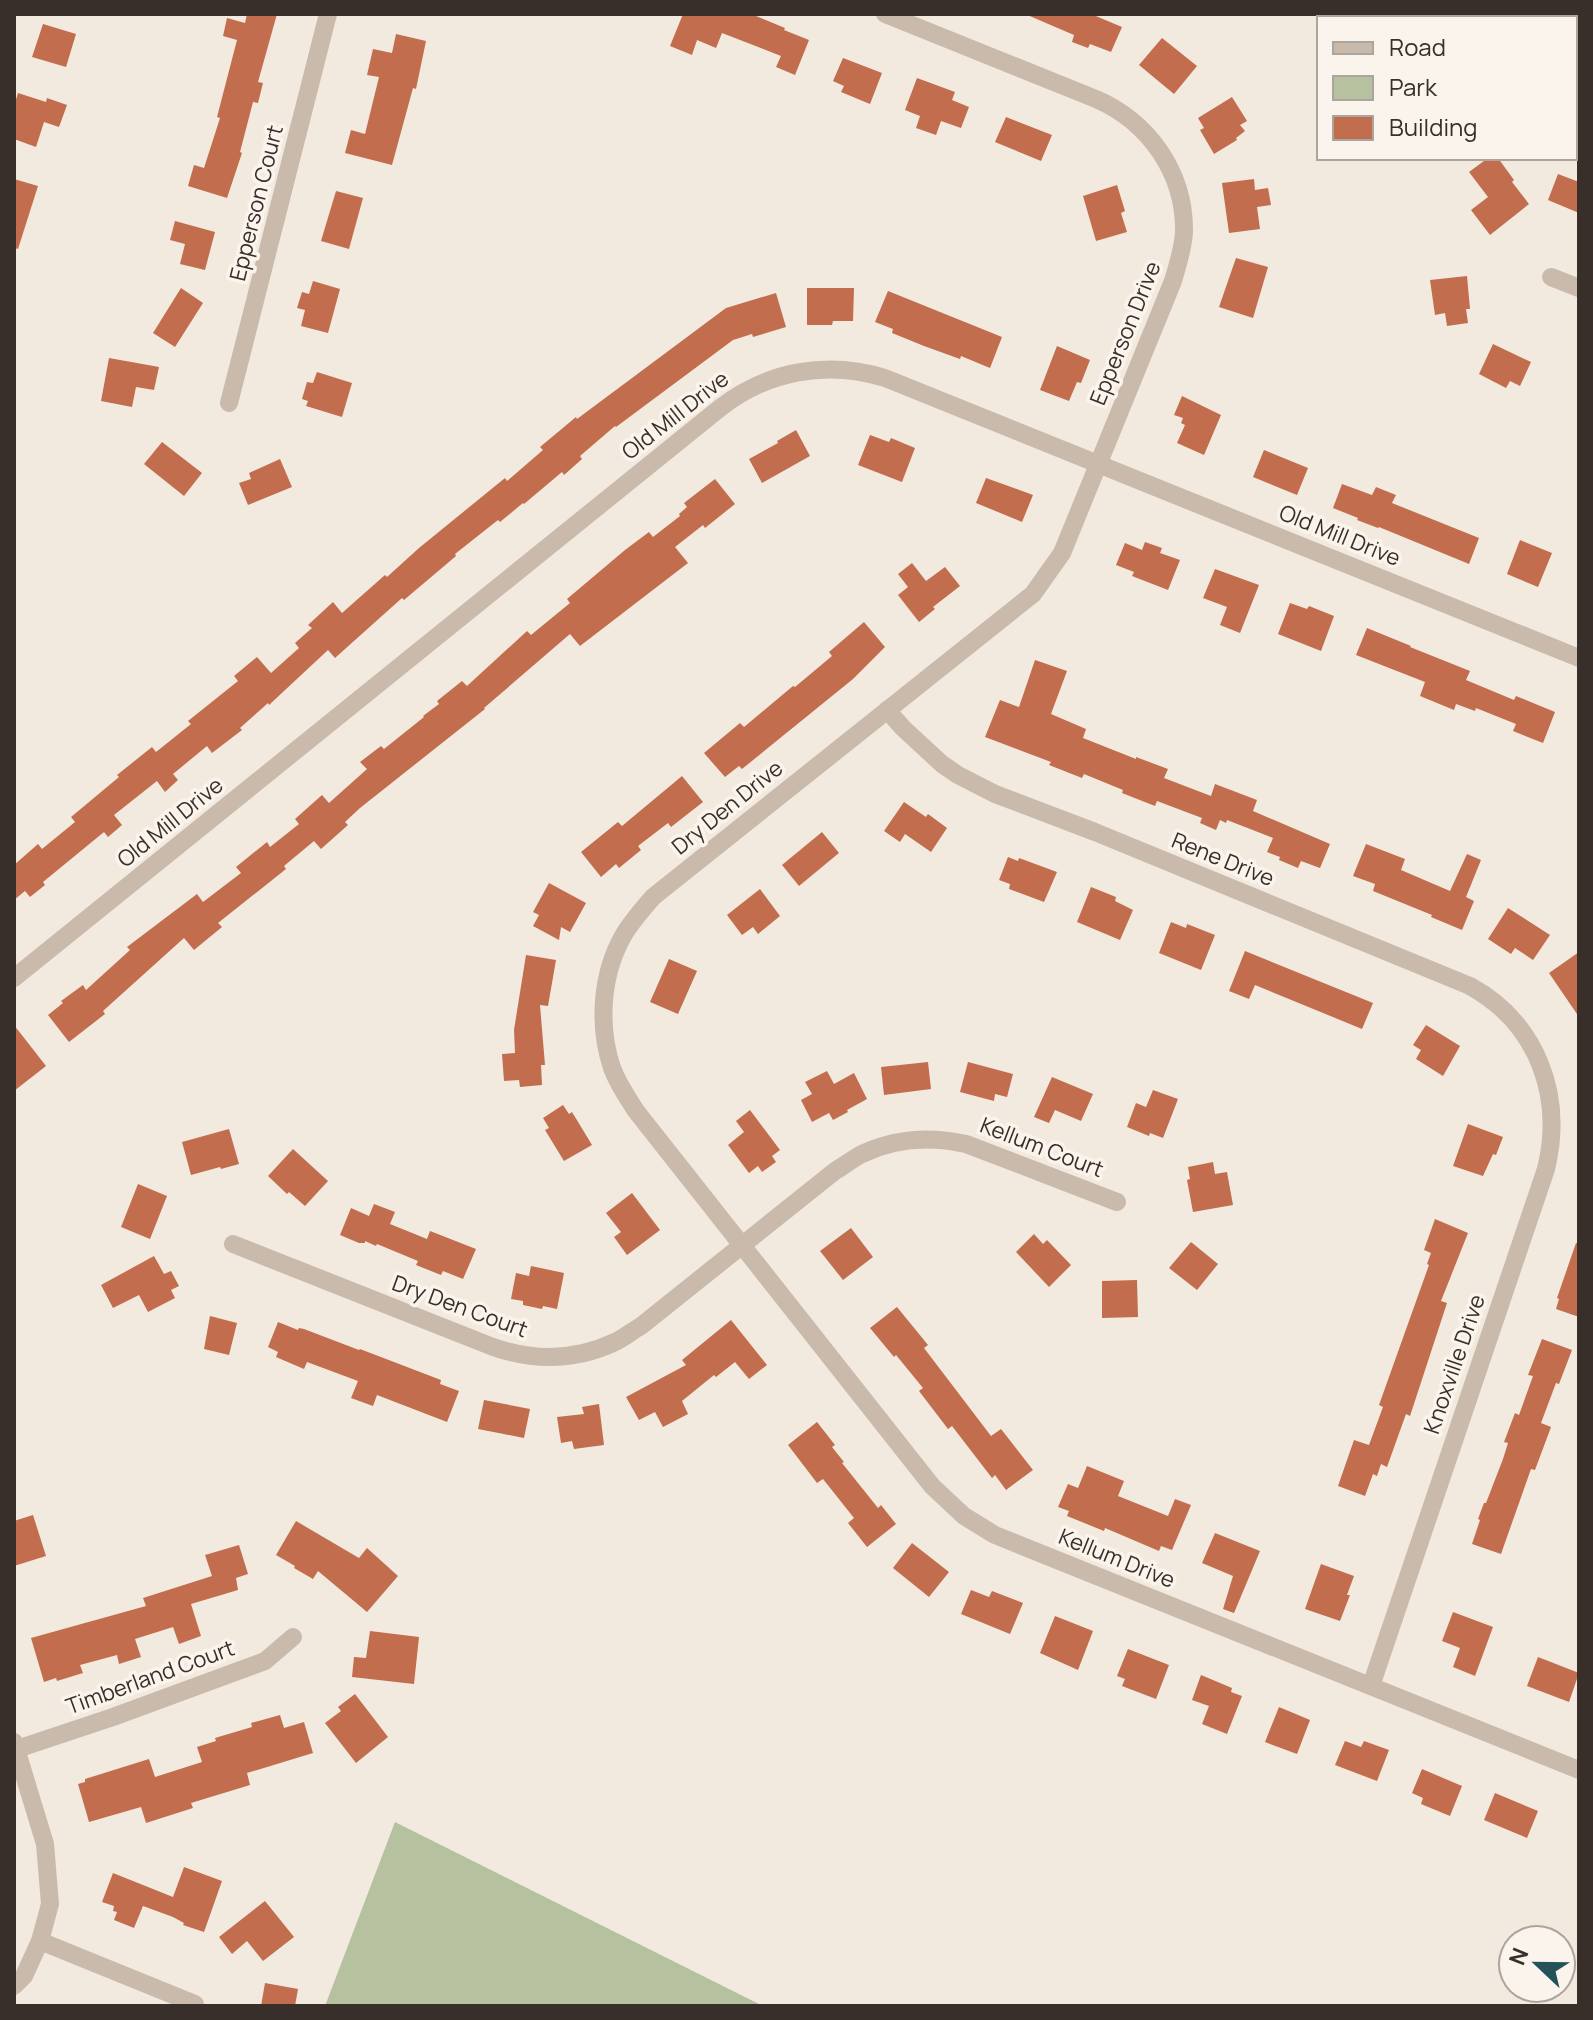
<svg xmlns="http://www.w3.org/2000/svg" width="1593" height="2020" font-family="Manrope,sans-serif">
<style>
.green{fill:#b5c19f}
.building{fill:#c26d4d}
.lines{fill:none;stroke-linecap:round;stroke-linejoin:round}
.street{stroke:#cabaab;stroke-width:18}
.labels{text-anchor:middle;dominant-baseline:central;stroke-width:7;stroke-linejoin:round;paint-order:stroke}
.street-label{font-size:22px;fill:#382f2a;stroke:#faf4ec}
</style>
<rect width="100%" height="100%" fill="#f2eadf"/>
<path class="green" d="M395 1822 763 2006H325Z"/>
<g class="building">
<path d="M247 14H277L258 82 263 83 258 103 253 102 240 152 242 153 227 198 188 186 194 165 204 168 220 118 217 117 237 40 223 36 227 18 245 23Z"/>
<path d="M683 14H751L785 28 784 30 809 40 795 75 776 67 781 56 722 33 716 48 697 40 692 55 670 46Z"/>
<path d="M1025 14H1091L1122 27 1111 52 1090 44 1088 48 1072 42 1074 35Z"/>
<path d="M43 24 76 34 66 67 32 57Z"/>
<path d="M396 34 426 41 416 89 413 88 392 165 345 153 351 130 365 134 379 77 367 75 373 49 392 53Z"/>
<path d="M1162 38 1197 66 1174 94 1139 65Z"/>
<path d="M843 58 882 73 870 104 841 92 844 86 833 81Z"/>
<path d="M917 78 955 92 952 100 969 107 961 128 941 121 936 135 916 128 920 116 905 110Z"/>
<path d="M18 93 46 102 47 98 67 105 59 127 44 122 36 147 14 139V106Z"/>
<path d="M1232 97 1247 121 1240 125 1245 131 1236 138 1237 140 1214 154 1200 130 1204 128 1198 118Z"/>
<path d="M1006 117 1052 135 1041 161 995 142Z"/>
<path d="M1488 158H1498L1514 180 1512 182 1529 204 1490 235 1471 210 1488 197 1469 172Z"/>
<path d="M1558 174 1579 182V213L1548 200Z"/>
<path d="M14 179 38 186 18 249 14 248Z"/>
<path d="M1254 179 1255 190 1268 188 1271 205 1257 207 1260 229 1229 233 1222 183Z"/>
<path d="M1117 185 1125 211 1121 213 1127 232 1096 241 1083 196Z"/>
<path d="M336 191 363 198 349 249 321 241Z"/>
<path d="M175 221 215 232 205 270 180 264 185 244 170 240Z"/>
<path d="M1236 258 1268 267 1253 318 1219 307Z"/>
<path d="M1467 276 1470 309H1466L1468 323 1447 326 1445 313 1435 315 1430 280Z"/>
<path d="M313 281 340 289 328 333 301 326 305 310 297 308 302 292 309 294Z"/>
<path d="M181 288 203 303 175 347 153 333Z"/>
<path d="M807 288H854L853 321H833L832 325H807Z"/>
<path d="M888 291 1002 337 990 368 961 356 960 359 924 346 892 333 893 329 875 322Z"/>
<path d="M776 293 786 327 753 337 752 334 733 340 616 427 615 426 580 456 582 459 564 475 562 472 524 504 523 503 500 522 498 520 455 554 456 556 404 600 402 598 335 658 328 650 269 705 268 703 240 728 242 730 212 753 207 746 173 774 178 780 165 792 157 781 114 815 122 825 108 837 104 832 43 882 45 885 30 897 25 891 14 900V865L38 844 42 849 75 822 71 817 119 777 117 775 152 747 156 752 191 724 188 721 238 681 234 676 257 657 271 673 299 648 295 643 312 628 308 625 333 602 342 613 385 575 387 577 419 548 505 478 507 481 543 450 540 447 576 417 577 419 726 308Z"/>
<path d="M1493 344 1531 362 1520 386 1510 381 1506 388 1479 374Z"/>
<path d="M1057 346 1090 360 1081 383 1077 382 1069 401 1040 390Z"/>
<path d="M109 358 159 367 154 390 136 387 132 407 101 401Z"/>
<path d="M317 372 352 383 342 417 306 406 308 401 302 399 307 382 313 383Z"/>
<path d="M1182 396 1221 415 1204 455 1177 443 1185 425 1181 423 1183 418 1174 415Z"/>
<path d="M796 430 810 456 762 483 749 459 778 443 777 441Z"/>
<path d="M870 435 889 442 891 438 915 448 902 482 858 465Z"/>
<path d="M162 442 202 473 184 496 144 464Z"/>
<path d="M1264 450 1308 468 1297 495 1253 477Z"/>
<path d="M280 459 292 487 248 505 239 483 251 479 249 473Z"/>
<path d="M986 478 1033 495 1022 522 976 503Z"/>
<path d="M715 479 735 504 705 528 703 525 675 547 688 563 580 646 570 634 484 708 485 709 360 808 345 822 348 825 321 849 314 841 284 866 286 869 218 923 222 927 194 950 184 938 103 1011 105 1014 69 1042 48 1015 63 1003 61 1001 83 985 86 990 130 950 127 947 197 894 203 902 241 873 236 867 267 842 270 847 299 824 295 819 322 795 329 803 367 769 360 762 381 746 384 749 424 717 423 716 439 704 437 701 462 681 467 686 527 631 531 635 570 603 567 599 625 550 649 532 653 537 680 516 679 514 687 507 684 503Z"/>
<path d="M1342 484 1372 495 1376 487 1396 495 1392 503 1479 538 1469 564 1379 527 1378 528 1357 520 1358 518 1333 508Z"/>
<path d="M1520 540 1552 553 1538 587 1507 574Z"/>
<path d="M1145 542 1162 548 1160 553 1180 560 1168 590 1132 576 1134 572 1116 565 1125 543 1142 550Z"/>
<path d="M912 563 926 581 945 567 960 586 933 607 935 609 919 622 898 595 908 587 898 574Z"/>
<path d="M1215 569 1259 585 1240 633 1220 625 1227 607 1203 598Z"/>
<path d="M1290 603 1307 609 1309 606 1334 616 1321 651 1278 634Z"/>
<path d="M864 622 885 647 853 679 742 769 739 766 725 777 704 753 740 723 744 727 793 686 795 687 832 656 829 652Z"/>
<path d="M1367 628 1411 646 1410 647 1470 671 1466 680 1514 700 1516 696 1555 712 1543 743 1513 731 1516 724 1476 708 1475 711 1456 704 1454 710 1420 696 1425 682 1356 655Z"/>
<path d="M1035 660 1067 671 1051 714 1086 729 1083 738 1136 759V757L1168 769 1164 778 1211 796 1215 784 1257 800 1253 811 1330 844 1320 868 1301 861 1298 868 1279 860 1280 857 1267 852 1273 838 1227 820 1226 823 1220 820 1216 830 1200 823 1202 818 1157 801 1155 806 1122 793 1123 790 1084 774 1082 778 1049 765 1051 762 985 737 1000 700 1019 707Z"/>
<path d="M682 776 703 802 671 827 668 823 638 846 641 850 619 868 616 864 601 877 581 852 618 822 622 826Z"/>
<path d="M904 802 926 817 928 814 947 828 931 852 905 834 900 842 884 831Z"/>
<path d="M822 832 839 853 799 886 782 865Z"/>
<path d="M1366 844 1405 859 1401 870 1450 891 1467 854 1481 860 1466 897 1474 901 1462 930 1431 917 1432 915 1373 891 1375 884 1353 876Z"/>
<path d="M1008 857 1018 861 1019 858 1057 872 1044 902 1009 889 1010 884 999 880Z"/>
<path d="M549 883 586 903 570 932 561 927 559 940 533 926 539 915 533 912Z"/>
<path d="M1091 887 1116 897 1115 901 1133 910 1120 940 1077 922Z"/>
<path d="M760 889 780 916 758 934 753 927 742 935 727 915Z"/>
<path d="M1508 908 1550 935 1533 960 1515 948 1511 954 1488 939Z"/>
<path d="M1171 922 1186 928 1187 924 1215 935 1201 970 1159 953Z"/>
<path d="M1245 951 1373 1003 1362 1029 1255 985 1249 999 1229 991Z"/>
<path d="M1579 952V1017L1549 973Z"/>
<path d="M526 955 556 960 548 1006 540 1005 545 1065H541L542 1085 520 1087 519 1080 504 1081 502 1054 515 1053 514 1030Z"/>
<path d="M669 959 697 971 678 1014 650 1002Z"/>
<path d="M14 1025 46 1066 14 1091Z"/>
<path d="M1426 1025 1460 1046 1443 1076 1416 1059 1421 1050 1413 1045Z"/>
<path d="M928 1062 931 1089 884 1095 881 1067Z"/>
<path d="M968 1062 1013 1074 1007 1097 995 1094 994 1101 960 1092Z"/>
<path d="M827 1071 834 1084 854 1073 867 1099 847 1110 848 1112 833 1120 829 1113 812 1122 801 1100 812 1094 805 1082Z"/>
<path d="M1052 1077 1093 1094 1081 1121 1055 1110 1049 1123 1034 1117Z"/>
<path d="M1153 1090 1178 1099 1163 1138 1150 1133 1149 1136 1127 1127 1136 1103 1146 1107Z"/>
<path d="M563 1105 569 1114 572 1112 592 1145 564 1161 545 1130 549 1128 543 1118Z"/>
<path d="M750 1110 780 1150 772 1156 776 1162 762 1172 758 1166 749 1173 728 1145 744 1132 736 1121Z"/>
<path d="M1468 1124 1503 1137 1496 1155 1493 1154 1483 1176 1453 1166Z"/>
<path d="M229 1129 239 1164 221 1169 220 1167 191 1175 182 1142Z"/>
<path d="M293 1149 328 1181 305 1206 289 1192 287 1194 268 1176Z"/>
<path d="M1213 1162 1215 1174 1227 1172 1233 1205 1193 1212 1187 1180 1190 1179 1188 1167Z"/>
<path d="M138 1184 167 1196 150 1239 121 1227Z"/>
<path d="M632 1193 660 1230 627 1255 614 1237 621 1232 606 1213Z"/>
<path d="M374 1204 395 1212 390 1224 427 1239 430 1231 476 1249 463 1279 443 1271 441 1275 416 1265 418 1261 377 1244 376 1246 365 1241V1243H359L340 1235 351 1208 369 1216Z"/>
<path d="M1435 1219 1468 1233 1441 1301 1447 1303 1410 1416 1406 1414 1387 1467 1381 1464 1377 1476 1373 1474 1365 1496 1338 1486 1354 1440 1369 1445 1383 1407 1379 1405 1429 1265 1427 1264 1431 1253 1424 1250Z"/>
<path d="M851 1228 873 1257 843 1280 820 1251Z"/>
<path d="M1034 1234 1043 1244 1047 1240 1071 1265 1049 1287 1016 1252Z"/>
<path d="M1191 1242 1218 1264 1197 1290 1169 1268Z"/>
<path d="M1576 1243H1579V1317L1556 1309 1559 1299 1557 1298Z"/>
<path d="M154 1256 164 1274 171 1271 179 1286 171 1290 175 1298 148 1312 139 1295 113 1308 101 1285Z"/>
<path d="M531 1266 564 1273 557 1309 543 1306 542 1309 523 1305V1301L511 1299 516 1273 529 1276Z"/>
<path d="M1137 1280 1138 1317 1102 1318V1281Z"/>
<path d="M897 1307 928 1345 924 1348 991 1436 1001 1429 1033 1470 1006 1490 995 1475 992 1478 952 1426 948 1429 919 1391 923 1388 896 1355 894 1357 870 1328Z"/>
<path d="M210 1316 237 1323 229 1355 204 1349Z"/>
<path d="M731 1320 767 1365 749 1379 735 1362 716 1377 714 1375 682 1401 688 1414 663 1427 655 1412 639 1420 626 1397 686 1365 682 1360Z"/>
<path d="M278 1322 298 1330 299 1328 304 1329 359 1350 360 1349 441 1380 440 1384 459 1391 447 1422 377 1395 373 1406 351 1398 358 1381 307 1362 304 1369 276 1357 278 1352 268 1347Z"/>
<path d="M1542 1339 1572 1350 1559 1384 1556 1383 1541 1423 1551 1427 1535 1470 1531 1469 1501 1554 1472 1544 1480 1520 1478 1519 1484 1503H1486L1503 1459 1508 1443 1504 1442 1515 1413 1519 1415 1533 1376 1528 1375Z"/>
<path d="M484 1400 530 1409 524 1438 478 1429Z"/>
<path d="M599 1404 604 1445 574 1449 572 1441 561 1443 557 1417 584 1414 582 1407Z"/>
<path d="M817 1422 835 1445 832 1447 844 1462 842 1463 878 1508 881 1505 896 1524 867 1547 848 1523 854 1518 823 1479 817 1483 788 1445Z"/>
<path d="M1087 1466 1124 1481 1118 1496 1168 1516 1175 1499 1191 1505 1172 1550 1161 1546 1159 1551 1105 1528 1104 1531 1067 1516 1069 1511 1058 1507 1068 1484 1078 1488Z"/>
<path d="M33 1515 46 1556 14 1566V1521Z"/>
<path d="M296 1521 359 1558 367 1548 398 1576 367 1612 318 1571 313 1579 294 1568 295 1566 276 1555Z"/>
<path d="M1215 1533 1260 1551 1234 1613 1223 1609 1233 1576 1202 1563Z"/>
<path d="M912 1543 949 1572 929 1597 893 1568Z"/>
<path d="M239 1545 248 1574 236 1578 238 1590 191 1604 201 1636 179 1644 173 1627 135 1639 141 1657 119 1664 117 1655 80 1665 83 1673 57 1681 56 1678 44 1682 31 1638 146 1606 143 1598 212 1576 205 1555Z"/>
<path d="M1321 1564 1354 1576 1347 1595H1350L1340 1621 1305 1609Z"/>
<path d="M971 1590 989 1597 992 1591 1023 1603 1010 1634 961 1614Z"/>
<path d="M1453 1612 1493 1627 1475 1676 1453 1667 1460 1648 1442 1641Z"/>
<path d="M1055 1616 1093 1631 1078 1670 1040 1653Z"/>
<path d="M370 1631 419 1637 414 1684 352 1677 354 1657 366 1658Z"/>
<path d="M1128 1649 1169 1665 1156 1699 1122 1686 1125 1679 1117 1676Z"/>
<path d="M1538 1657 1579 1673 1569 1702 1527 1686Z"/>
<path d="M1201 1675 1232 1688 1231 1692 1242 1696 1227 1734 1202 1724 1209 1706 1192 1700Z"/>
<path d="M355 1694 388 1737 356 1763 325 1723 341 1711 338 1707Z"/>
<path d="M1279 1707 1310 1720 1297 1754 1265 1742Z"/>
<path d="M280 1715 284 1728 304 1722 313 1753 247 1773 250 1785 191 1803 193 1808 146 1823 141 1807 89 1822 78 1784 85 1782V1779L149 1759 155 1777 202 1762 197 1747 216 1741 215 1738 252 1727 251 1723Z"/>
<path d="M1345 1741 1361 1747 1364 1741 1389 1750 1377 1781 1335 1765Z"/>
<path d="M1422 1769 1462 1786 1450 1816 1421 1804 1423 1798 1412 1793Z"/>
<path d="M1495 1793 1538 1811 1527 1838 1484 1820Z"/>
<path d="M184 1867 222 1881 204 1932 183 1925 184 1923 173 1917 143 1906 134 1928 114 1920 117 1912 113 1911 114 1906 102 1902 113 1873 173 1897Z"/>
<path d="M265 1901 294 1937 263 1961 247 1941 232 1954 219 1937Z"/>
<path d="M265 1983 298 1989 295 2006H261Z"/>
</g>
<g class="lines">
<g class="street">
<path d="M885 14 1096 99C1149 122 1185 173 1184 232 1183 249 1178 264 1173 281L1062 553 1033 594 653 897C642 910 631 922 623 936 601 975 598 1026 612 1068 618 1084 627 1097 636 1111L932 1486 964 1516 995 1535 1579 1770"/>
<path d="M1551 277 1579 288"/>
<path d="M229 403 328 14"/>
<path d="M887 710 903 728 942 764 958 775 995 794 1095 832 1470 986C1537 1023 1564 1095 1546 1169L1371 1686"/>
<path d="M14 978 720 408C767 371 827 360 885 378L1579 658"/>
<path d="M233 1244 493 1347C534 1361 575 1361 615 1342 624 1338 632 1331 641 1326L835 1171C844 1166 852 1159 862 1154 896 1138 930 1136 966 1144L1117 1202"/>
<path d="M14 1742 45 1844 50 1904 40 1941 24 1976 14 1986"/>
<path d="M14 1750 113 1717 265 1661 293 1637"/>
<path d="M40 1941 195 2004"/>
</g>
</g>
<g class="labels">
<g class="street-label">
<text transform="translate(256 203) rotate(-76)">Epperson Court</text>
<text transform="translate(1125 333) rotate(-68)">Epperson Drive</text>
<text transform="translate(675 415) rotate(-38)">Old Mill Drive</text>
<text transform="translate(1340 535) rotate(22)">Old Mill Drive</text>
<text transform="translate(727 807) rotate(-39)">Dry Den Drive</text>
<text transform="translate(170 822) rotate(-39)">Old Mill Drive</text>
<text transform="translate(1223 859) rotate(22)">Rene Drive</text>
<text transform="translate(1042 1147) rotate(21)">Kellum Court</text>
<text transform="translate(460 1306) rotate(20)">Dry Den Court</text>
<text transform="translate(1454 1364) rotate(-71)">Knoxville Drive</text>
<text transform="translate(1117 1558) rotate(22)">Kellum Drive</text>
<text transform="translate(150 1677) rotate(-20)">Timberland Court</text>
</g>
</g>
<rect width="1593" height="2020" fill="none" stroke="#382f2a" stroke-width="32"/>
<rect x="1317" y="16" width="260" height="144" fill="#faf4ec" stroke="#aca59e" stroke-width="2"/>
<rect x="1333" y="42" width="40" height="12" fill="#cabaab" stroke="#aca59e" stroke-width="2"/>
<text x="1389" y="56" font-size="24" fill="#382f2a">Road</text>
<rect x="1333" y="76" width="40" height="24" fill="#b5c19f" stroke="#aca59e" stroke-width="2"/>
<text x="1389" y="96" font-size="24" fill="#382f2a">Park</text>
<rect x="1333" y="116" width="40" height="24" fill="#c26d4d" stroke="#aca59e" stroke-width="2"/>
<text x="1389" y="136" font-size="24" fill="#382f2a">Building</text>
<g transform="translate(1537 1964) rotate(292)"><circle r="38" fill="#faf4ec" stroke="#aca59e" stroke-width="2"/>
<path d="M0-6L14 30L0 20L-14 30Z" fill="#215359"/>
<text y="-12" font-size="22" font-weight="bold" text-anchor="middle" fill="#382f2a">N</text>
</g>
</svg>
